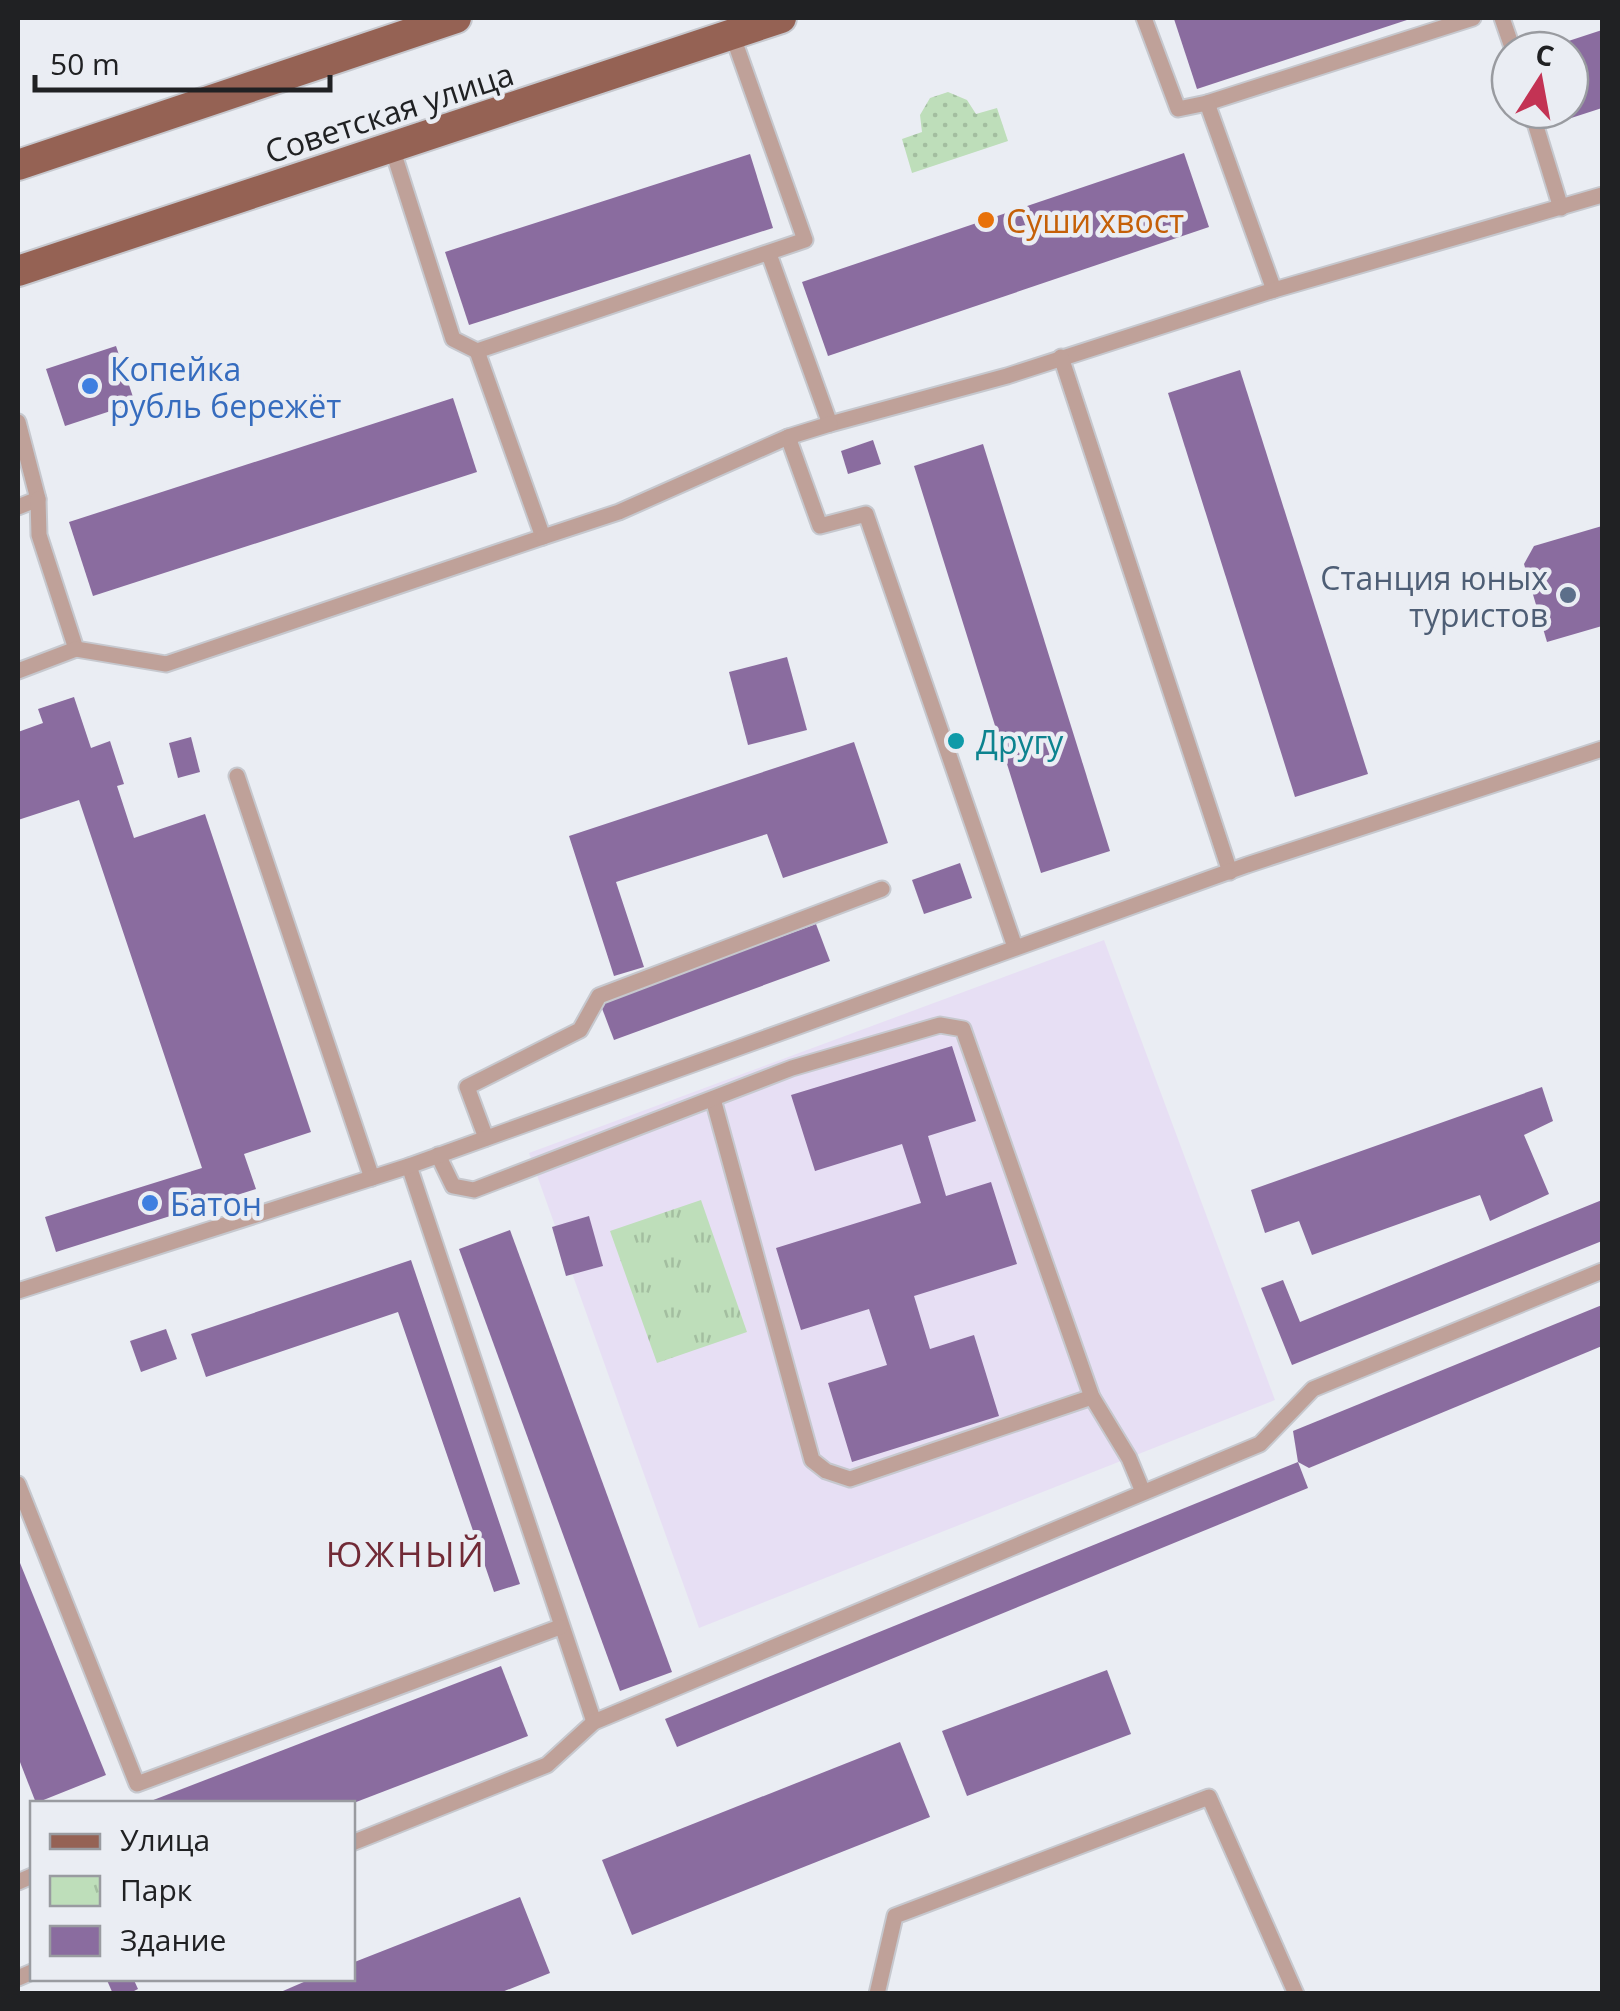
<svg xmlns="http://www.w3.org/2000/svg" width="1620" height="2011" font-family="'Open Sans',sans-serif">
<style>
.medical{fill:#e7dff4}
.grass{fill:url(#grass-dots)}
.park{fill:url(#park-tufts)}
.building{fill:#8a6c9f}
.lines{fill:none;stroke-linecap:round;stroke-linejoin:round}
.lane-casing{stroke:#c6c8ce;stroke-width:19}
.primary-casing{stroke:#c6c8ce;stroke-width:34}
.lane{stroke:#bfa199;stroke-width:15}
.primary{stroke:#956254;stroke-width:30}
.food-dot{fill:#e8710a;stroke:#eaedf3;stroke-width:4}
.shop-dot{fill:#3f7fe0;stroke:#eaedf3;stroke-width:4}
.service-dot{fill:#5c6f8a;stroke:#eaedf3;stroke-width:4}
.culture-dot{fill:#0f9aa8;stroke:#eaedf3;stroke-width:4}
.labels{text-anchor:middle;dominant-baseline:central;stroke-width:9;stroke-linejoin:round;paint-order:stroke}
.street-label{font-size:32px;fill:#202123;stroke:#eaedf3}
.food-label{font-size:32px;fill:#c56008;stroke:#eaedf3;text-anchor:start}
.shop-label{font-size:32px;fill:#366cbe;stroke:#eaedf3;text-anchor:start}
.service-label{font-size:32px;fill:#4e5e75;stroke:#eaedf3;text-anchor:end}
.culture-label{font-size:32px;fill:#0d838f;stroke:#eaedf3;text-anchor:start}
.neighbourhood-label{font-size:35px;letter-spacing:2.5px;fill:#712a36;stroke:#eaedf3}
</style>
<defs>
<pattern id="grass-dots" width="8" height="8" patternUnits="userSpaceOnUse" patternTransform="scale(2.5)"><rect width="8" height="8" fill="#bedeba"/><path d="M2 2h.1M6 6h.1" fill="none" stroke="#a3bea0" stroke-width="1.8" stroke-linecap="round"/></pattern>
<pattern id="park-tufts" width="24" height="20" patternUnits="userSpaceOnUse" patternTransform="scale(2.5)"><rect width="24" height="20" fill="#bedeba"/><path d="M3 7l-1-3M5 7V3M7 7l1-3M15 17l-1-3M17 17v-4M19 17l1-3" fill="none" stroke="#a3bea0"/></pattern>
</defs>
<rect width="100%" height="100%" fill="#eaedf3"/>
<path class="medical" d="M1104 940 1275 1400 699 1628 529 1153Z"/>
<path class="grass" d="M948 92 967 100 976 114 997 108 1008 141 912 173 902 139 922 132 920 115 930 98Z"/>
<path class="park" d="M701 1200 747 1332 657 1363 610 1231Z"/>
<g class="building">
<path d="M1413 18 1197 89 1174 19 1177 18Z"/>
<path d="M1602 30V108L1565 120 1562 110H1570V50L1544 49Z"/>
<path d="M1184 153 1209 227 828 356 802 282Z"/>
<path d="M750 154 773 228 469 325 445 252Z"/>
<path d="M116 346 135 403 65 426 46 369Z"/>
<path d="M1240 370 1368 774 1295 797 1168 393Z"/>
<path d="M453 398 477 472 93 596 69 522Z"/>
<path d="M873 440 881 464 848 474 841 451Z"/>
<path d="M983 444 1110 851 1041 873 914 466Z"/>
<path d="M1602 526V626L1547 642 1524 564 1534 546Z"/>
<path d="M787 657 807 730 748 745 729 672Z"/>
<path d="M74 697 91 748 110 741 124 784 117 786 134 838 205 814 311 1132 244 1154 256 1189 56 1252 45 1217 202 1168 79 800 18 820V732L43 723 38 709Z"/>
<path d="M191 737 200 772 178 778 169 743Z"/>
<path d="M854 742 888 843 783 878 767 834 616 882 644 967 614 976 569 836Z"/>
<path d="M960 863 972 898 924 914 912 880Z"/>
<path d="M816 924 830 961 614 1040 600 1003Z"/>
<path d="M952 1046 976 1121 928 1136 946 1196 991 1182 1017 1264 914 1296 930 1349 974 1335 999 1416 852 1462 828 1383 887 1365 869 1309 801 1330 776 1248 921 1203 902 1144 815 1171 791 1095Z"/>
<path d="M1542 1087 1553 1121 1524 1135 1549 1194 1490 1221 1480 1195 1312 1255 1299 1221 1265 1233 1251 1190Z"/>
<path d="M1602 1200V1241L1292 1365 1261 1288 1283 1280 1300 1322Z"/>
<path d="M589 1216 603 1266 566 1276 552 1227Z"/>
<path d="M510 1230 672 1672 620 1691 459 1249Z"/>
<path d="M411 1260 520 1584 494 1592 398 1312 206 1377 191 1334Z"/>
<path d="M1602 1305V1346L1309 1468 1298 1462 1293 1431Z"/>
<path d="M166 1329 177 1359 141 1372 130 1341Z"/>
<path d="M1298 1462 1308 1488 677 1747 665 1719Z"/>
<path d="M18 1558 106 1775 36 1803 18 1757Z"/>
<path d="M501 1666 528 1736 351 1804H143Z"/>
<path d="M1107 1670 1131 1734 967 1796 942 1731Z"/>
<path d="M900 1742 930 1817 632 1935 602 1860Z"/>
<path d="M520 1897 550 1973 497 1994H276L313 1978H352V1963Z"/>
<path d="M106 1978H133L138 1989 128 1994H113Z"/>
</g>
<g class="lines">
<g class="lane-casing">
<g id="lane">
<path d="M1502 18 1513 50"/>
<path d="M1207 103 1473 18"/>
<path d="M1531 110 1561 208"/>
<path d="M769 254 830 424 1007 376 1274 290 1207 103 1178 109 1144 18"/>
<path d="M1274 290 1602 195"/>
<path d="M477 351 805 240 732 34"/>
<path d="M1061 357 1230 872"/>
<path d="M18 422 38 499 18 507"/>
<path d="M788 437 820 526 866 514 1015 947"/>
<path d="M38 499 39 535 76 649 166 664 543 537 477 351 453 339 392 148"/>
<path d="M543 537 619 512 788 437 830 424"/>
<path d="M18 671 76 649"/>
<path d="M237 776 372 1178"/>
<path d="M713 1099 812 1460 826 1471 850 1479 1092 1397"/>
<path d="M486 1138 467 1087 580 1030 599 996 882 889"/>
<path d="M438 1155 453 1186 474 1190 792 1068 940 1025 963 1029 1092 1397 1129 1458 1143 1492"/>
<path d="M409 1166 594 1722"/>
<path d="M18 1291 409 1166 1247 865 1602 749"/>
<path d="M18 1484 137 1784 560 1627"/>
<path d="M352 1843 547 1765 594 1722 1260 1444 1313 1389 1602 1271"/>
<path d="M18 1882 32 1876"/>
<path d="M18 1978 32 1972"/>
<path d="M877 1994 895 1916 1209 1797 1296 1994"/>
</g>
</g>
<g class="primary-casing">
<g id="primary">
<path d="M18 165 456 18"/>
<path d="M18 271 781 18"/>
</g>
</g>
<use href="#lane" class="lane"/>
<use href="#primary" class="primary"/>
</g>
<circle class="food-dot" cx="986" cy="220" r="10"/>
<g class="shop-dot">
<circle cx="90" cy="386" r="10"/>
<circle cx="150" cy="1203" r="10"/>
</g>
<circle class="service-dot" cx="1568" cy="595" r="10"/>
<circle class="culture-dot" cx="956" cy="741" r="10"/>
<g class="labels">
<g class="street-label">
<text transform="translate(389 112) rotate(-18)">Советская улица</text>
</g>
<g class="food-label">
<text x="1006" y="220">Суши хвост</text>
</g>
<g class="shop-label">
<text x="110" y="368">Копейка<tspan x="110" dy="37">рубль бережёт</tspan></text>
<text x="170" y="1203">Батон</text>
</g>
<g class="service-label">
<text x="1548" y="577">Станция юных<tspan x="1548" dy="37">туристов</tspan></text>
</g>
<g class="culture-label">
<text x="976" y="741">Другу</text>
</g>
<g class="neighbourhood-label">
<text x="406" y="1553">ЮЖНЫЙ</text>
</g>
</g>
<rect width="1620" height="2011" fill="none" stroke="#202123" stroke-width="40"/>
<rect x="30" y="1801" width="325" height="180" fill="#eaedf3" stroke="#999ba0" stroke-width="2.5"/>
<rect x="50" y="1834" width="50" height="15" fill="#956254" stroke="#999ba0" stroke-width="2.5"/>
<text x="120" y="1851" font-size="30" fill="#202123">Улица</text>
<rect x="50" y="1876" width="50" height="30" fill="url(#park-tufts)" stroke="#999ba0" stroke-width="2.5"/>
<text x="120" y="1901" font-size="30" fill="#202123">Парк</text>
<rect x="50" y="1926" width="50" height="30" fill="#8a6c9f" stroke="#999ba0" stroke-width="2.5"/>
<text x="120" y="1951" font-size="30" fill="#202123">Здание</text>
<g transform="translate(1540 80) rotate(11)"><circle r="48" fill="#eaedf3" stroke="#999ba0" stroke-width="2.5"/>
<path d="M0-8L18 38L0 25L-18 38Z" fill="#c33354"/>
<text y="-15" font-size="28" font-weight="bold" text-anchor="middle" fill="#202123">С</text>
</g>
<path d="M35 75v15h295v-15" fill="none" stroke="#202123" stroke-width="5"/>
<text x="50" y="75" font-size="30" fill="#202123" stroke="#eaedf3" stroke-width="8" paint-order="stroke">50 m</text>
</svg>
